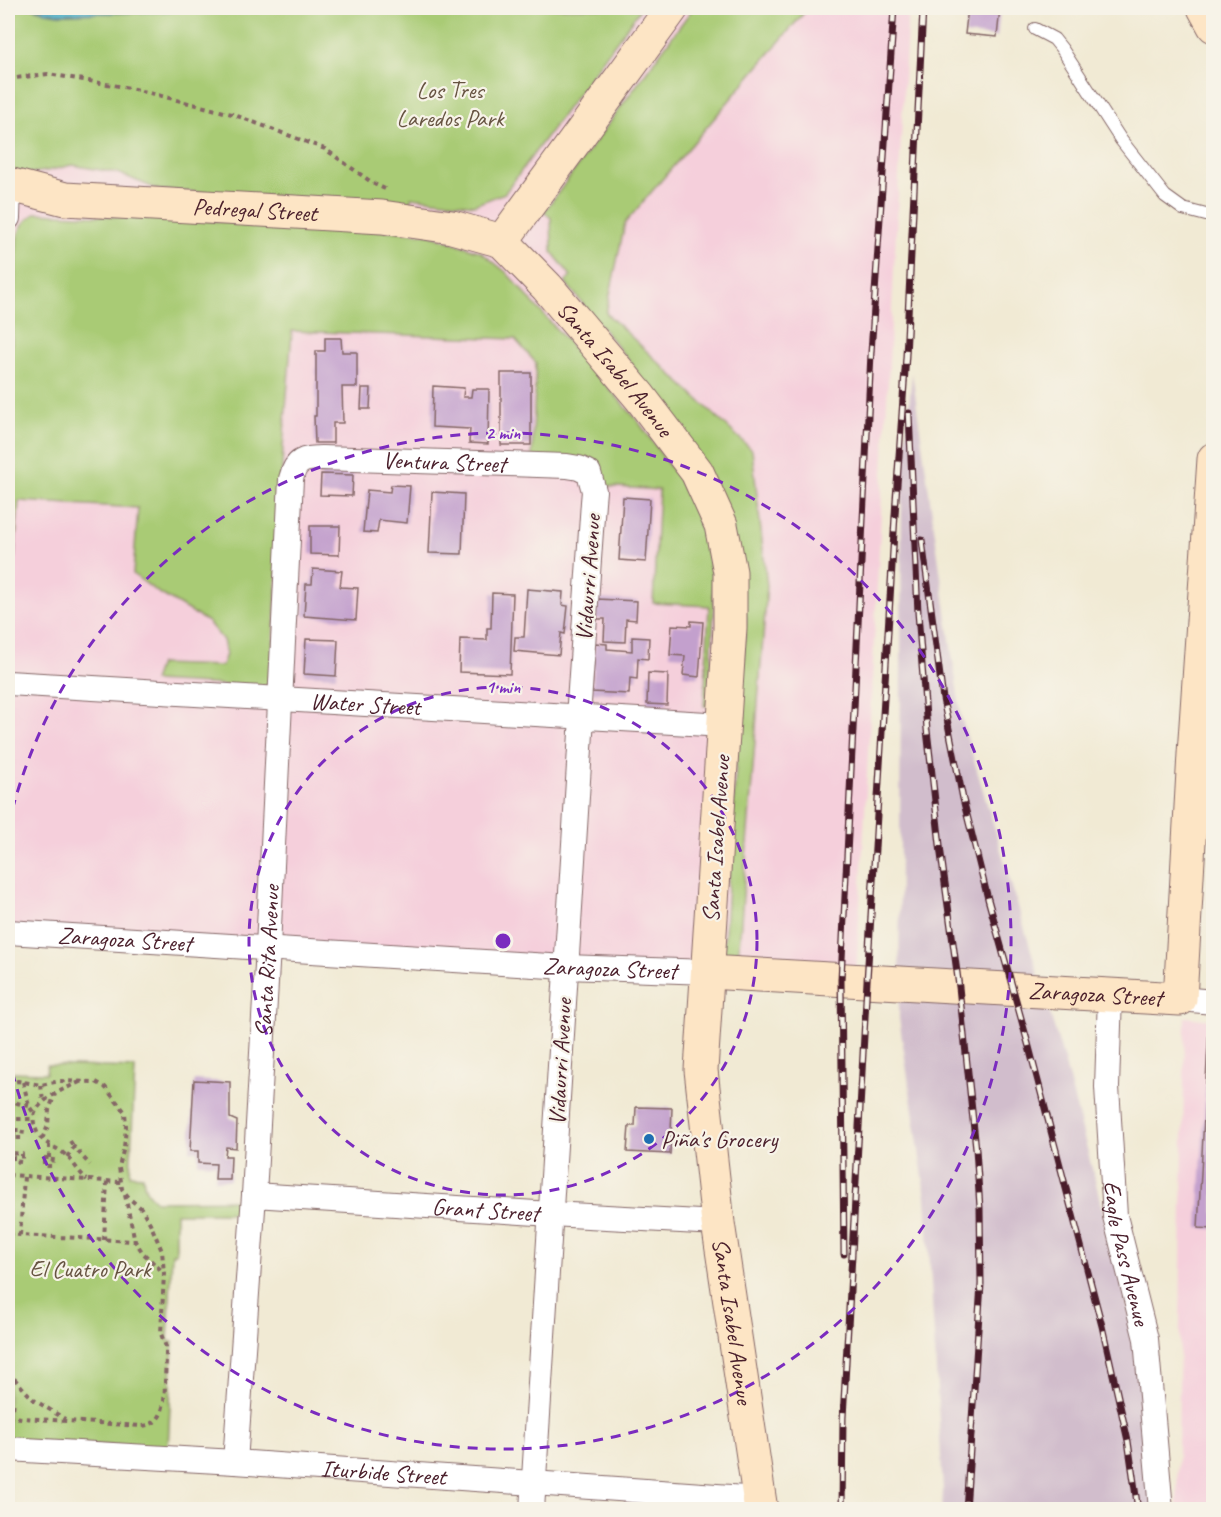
<svg xmlns="http://www.w3.org/2000/svg" width="1221" height="1517" font-family="Caveat,sans-serif">
<style>
.built{fill:#f5cfdb}
.industrial{fill:#d1bdcc}
.green{fill:#a9cb74;stroke:#7a7550;stroke-width:1.5}
.water{fill:#4eb4cc;stroke:#4c6a7c;stroke-width:1.5}
.building{fill:#c3a0cd}
.lines{fill:none;stroke-linecap:round;stroke-linejoin:round}
.lane-casing{stroke:#846666;stroke-width:14}
.street-casing{stroke:#846666;stroke-width:26}
.secondary-casing{stroke:#846666;stroke-width:35}
.path{stroke:#846666;stroke-width:4;stroke-dasharray:4.5 4.5;stroke-linecap:butt}
.lane{stroke:#fff;stroke-width:12}
.street{stroke:#fff;stroke-width:24}
.secondary{stroke:#fde5c5;stroke-width:33}
.rail-casing{stroke:#4a1f2b;stroke-width:7}
.rail{stroke:#f7f3e8;stroke-width:4.5;stroke-dasharray:14;stroke-linecap:butt}
.ring{fill:none;stroke:#7b2cbf;stroke-width:3;stroke-dasharray:10 8}
.poi-dot{fill:#1f6fb2;stroke:#f7f3e8;stroke-width:2}
.labels{text-anchor:middle;dominant-baseline:central;stroke-width:4.5;stroke-linejoin:round;paint-order:stroke}
.park-label{font-size:24px;fill:#665341;stroke:#f7f3e8}
.street-label{font-size:24px;fill:#4a1f2b;stroke:#f7f3e8}
.poi-label{font-size:24px;fill:#4a1f2b;stroke:#f7f3e8;text-anchor:start}
.centre{fill:#7b2cbf;stroke:#f7f3e8;stroke-width:3}
.ring-label{font-size:18px;text-anchor:middle;font-weight:bold;fill:#7b2cbf;stroke:#f7f3e8;stroke-width:4.5;stroke-linejoin:round;paint-order:stroke}
</style>
<rect width="100%" height="100%" fill="#f7f3e8"/>
<filter id="ink" filterUnits="userSpaceOnUse"><feTurbulence type="fractalNoise" baseFrequency=".0167" numOctaves="2"/><feDisplacementMap in="SourceGraphic" scale="12" xChannelSelector="R" yChannelSelector="G"/><feConvolveMatrix kernelMatrix="1 2 1 2 8 2 1 2 1" color-interpolation-filters="sRGB"/></filter>
<filter id="wash" filterUnits="userSpaceOnUse"><feTurbulence type="fractalNoise" baseFrequency=".008" numOctaves="4" result="noise"/><feDisplacementMap in="SourceGraphic" scale="24" xChannelSelector="R" yChannelSelector="G"/><feGaussianBlur stdDeviation="1.35" result="paint"/><feColorMatrix in="noise" values="0 0 0 0 0 0 0 0 0 0 0 0 0 0 0 0 0 1.4 0 .05"/><feComposite in="paint" operator="in"/></filter>
<g filter="url(#wash)">
<rect width="100%" height="100%" fill="#f1ead4"/>
<g class="built">
<path d="M8 8H34L46 12 95 13 155 12 213 8H908L856 980 8 932Z"/>
<path d="M1185 1017 1213 1020 1214 1509 1177 1510Z"/>
</g>
<path class="industrial" d="M912 373 961 717 1064 1060 1136 1339 1154 1509H942L943 1490 926 1197 899 1018 902 485Z"/>
<g class="green">
<path d="M8 8H34L46 12 60 14 155 12 213 8H641L505 193 474 205 411 197 410 205 159 190 118 173 72 165 47 171 25 174 8 168Z"/>
<path d="M693 8H808L625 223 606 313 752 450 767 586 738 960H723L746 617 634 367 565 282 571 276 552 252 551 218 544 212Z"/>
<path d="M36 213 346 227 429 234 481 252 506 272 638 421 676 475 696 515 705 542 712 575 714 612 709 706H704L709 606 653 603 659 490 604 486 603 474 596 464 532 458 536 363 515 339 292 331 283 447 272 677 269 685 262 687 153 681 159 664 222 666 226 654 223 640 208 622 156 591 133 574 138 508 19 501 10 612H8V407L17 239C20 225 25 221 36 213Z"/>
<path d="M47 1065 135 1068 130 1175 143 1176C144 1188 146 1193 156 1201L244 1200 243 1213H176V1253H172L168 1341 173 1342 168 1449 8 1440V1072L46 1073Z"/>
</g>
<path class="water" d="M34 8H213L155 12 60 14 46 12Z"/>
<g id="blocks">
<g class="building">
<path d="M968 8H1000L997 37 965 34Z"/>
<path d="M325 338H341L342 352H357V387H342L343 423H333V443H315L314 416H316V351H325Z"/>
<rect x="501" y="373" width="30" height="72"/>
<path d="M433 386 464 388 463 397H471L472 389H489L488 444 469 443 470 429 432 427Z"/>
<path d="M362 388H371L370 409H361Z"/>
<path d="M321 474 353 475 352 496 320 495Z"/>
<path d="M391 485 410 486 407 523 379 520 377 533 363 532 367 490 390 492Z"/>
<path d="M432 492 464 494 462 554 429 553Z"/>
<path d="M623 497 650 499 646 562 619 560Z"/>
<path d="M310 526H340L339 555 310 554Z"/>
<path d="M313 569 342 571 340 587 358 588 356 620 304 616 306 584H312Z"/>
<path d="M527 589 563 592 562 605 568 606 565 634 561 633 559 655 514 651 515 637H524Z"/>
<path d="M492 593 513 594 510 674 459 672 460 639 487 640V628H491Z"/>
<path d="M597 599 637 601 636 620 626 619 625 642 604 641 605 619H596Z"/>
<path d="M691 621 703 622 699 677 683 675 685 656 670 655 672 625 691 626Z"/>
<path d="M632 637 649 638 648 659 638 658 637 679 630 678 629 694 592 692 595 643 607 644V649L632 651Z"/>
<path d="M306 639 338 640 336 676 304 674Z"/>
<path d="M648 673 668 674 667 705 647 704Z"/>
<path d="M1209 1025H1214V1229L1198 1228Z"/>
<path d="M194 1080 230 1082V1118L237 1121 236 1148 226 1147 225 1156H231L230 1180H215L216 1164 198 1163V1151H190Z"/>
<path d="M636 1107 672 1108 670 1154 627 1152 629 1126H635Z"/>
</g>
</g>
</g>
<g filter="url(#ink)">
<use href="#blocks" fill-opacity="0" stroke="#846666" stroke-width="1.5"/>
<g class="lines">
<g class="lane-casing">
<path id="lane" d="M1035 29 1054 39 1062 49 1121 140 1165 196 1183 209 1206 215H1214"/>
</g>
<g class="street-casing">
<g id="street">
<path d="M8 218 9 185"/>
<path id="s1" d="M8 683 724 725"/>
<path id="s2" d="M8 932 566 967 708 972"/>
<path id="s3" d="M1110 995 1107 1087 1115 1216 1146 1339 1161 1510"/>
<path d="M1180 999 1214 1002"/>
<path id="s4" d="M254 1195 551 1214 718 1223"/>
<path id="s5" d="M8 1449 235 1462 759 1499"/>
<path id="s6" d="M235 1462 254 1195 268 947 291 479C296 459 303 459 322 458L567 466 579 468 589 473 594 491 593 502 579 703 582 717 532 1510"/>
</g>
</g>
<g class="secondary-casing">
<g id="secondary">
<path d="M1204 8 1214 26"/>
<path id="s7" d="M8 184 65 199 382 217 452 227 502 241 547 287 640 397 697 472 721 525 730 572V628L701 1070 718 1223 761 1510"/>
<path d="M502 241 672 8"/>
<path id="s8" d="M708 972 1180 999 1194 754 1214 459"/>
</g>
</g>
<g class="path">
<path d="M8 79 48 74 130 88 232 114 325 149 374 184 385 189"/>
<path d="M23 1082 29 1106 35 1115"/>
<path d="M80 1082C64 1089 26 1103 35 1127 37 1132 38 1136 42 1139 48 1145 55 1147 62 1152 72 1160 78 1171 87 1180"/>
<path d="M8 1085 10 1083 18 1081 41 1085 60 1081 96 1082 105 1087 125 1112 126 1126 125 1138 124 1147 119 1167 122 1189 131 1200 141 1208 150 1223 162 1251 164 1273 161 1334 166 1347V1354C166 1364 165 1374 165 1384 164 1403 165 1425 141 1426L8 1417"/>
<path d="M41 1085 43 1101"/>
<path d="M8 1098 17 1103 29 1106"/>
<path d="M8 1119H34"/>
<path d="M14 1130H23L22 1138H14Z"/>
<path d="M42 1139 48 1126 49 1110 55 1094"/>
<path d="M70 1141 74 1147"/>
<path d="M13 1153 22 1154V1162L13 1161Z"/>
<path d="M67 1157 74 1147 90 1165"/>
<path d="M44 1158H53L52 1166H44Z"/>
<path d="M49 1158V1145"/>
<path d="M8 1175 121 1182"/>
<path d="M24 1177 20 1235 135 1241"/>
<path d="M125 1195 135 1241 143 1253 164 1273"/>
<path d="M8 1234 20 1235"/>
<path d="M104 1240 107 1181"/>
<path d="M8 1372 34 1400 65 1419"/>
<path d="M8 1400 14 1401 13 1409 8 1408"/>
</g>
<use href="#lane" class="lane"/>
<use href="#street" class="street"/>
<use href="#secondary" class="secondary"/>
<g class="rail-casing">
<g id="rail">
<path d="M909 413 918 613 927 730 941 854 959 987 976 1149 980 1208 981 1284 966 1510"/>
<path d="M922 540 943 699 963 799 988 899 1029 1047 1102 1326 1128 1441 1138 1510"/>
<path d="M844 1254 841 980 871 353 894 8"/>
<path d="M842 1510 843 1418 867 981 896 499 906 356 923 8"/>
</g>
</g>
<use href="#rail" class="rail"/>
</g>
</g>
<g class="ring">
<circle cx="503" cy="941" r="254"/>
<path d="M8 827A508 508 0 1 1 8 1055"/>
</g>
<circle class="poi-dot" cx="649" cy="1139" r="6"/>
<g class="labels">
<g class="park-label">
<text x="450" y="90">Los Tres<tspan x="450" dy="28">Laredos Park</tspan></text>
<text x="90" y="1269">El Cuatro Park</text>
</g>
<g class="street-label">
<text stroke="none"><textPath href="#s7" startOffset="249">Pedregal Street</textPath></text>
<text stroke="none"><textPath href="#s7" startOffset="670">Santa Isabel Avenue</textPath></text>
<text stroke="none"><textPath href="#s6" startOffset="1149">Ventura Street</textPath></text>
<text transform="translate(588 578) rotate(-86)">Vidaurri Avenue</text>
<text stroke="none"><textPath href="#s1" startOffset="358">Water Street</textPath></text>
<text transform="translate(716 839) rotate(-86)">Santa Isabel Avenue</text>
<text stroke="none"><textPath href="#s2" startOffset="117">Zaragoza Street</textPath></text>
<text stroke="none"><textPath href="#s6" startOffset="502">Santa Rita Avenue</textPath></text>
<text stroke="none"><textPath href="#s2" startOffset="603">Zaragoza Street</textPath></text>
<text stroke="none"><textPath href="#s8" startOffset="388">Zaragoza Street</textPath></text>
<text transform="translate(560 1062) rotate(-87)">Vidaurri Avenue</text>
<text stroke="none"><textPath href="#s4" startOffset="232">Grant Street</textPath></text>
<text stroke="none"><textPath href="#s3" startOffset="260">Eagle Pass Avenue</textPath></text>
<text stroke="none"><textPath href="#s7" startOffset="1660">Santa Isabel Avenue</textPath></text>
<text stroke="none"><textPath href="#s5" startOffset="376">Iturbide Street</textPath></text>
</g>
<g class="poi-label">
<text x="661" y="1139">Piña's Grocery</text>
</g>
</g>
<circle cx="503" cy="941" r="9" class="centre"/>
<g class="ring-label">
<text x="503" y="439">2 min</text>
<text x="503" y="693">1 min</text>
</g>
<rect width="1221" height="1517" fill="none" stroke="#f7f3e8" stroke-width="30"/>
</svg>
